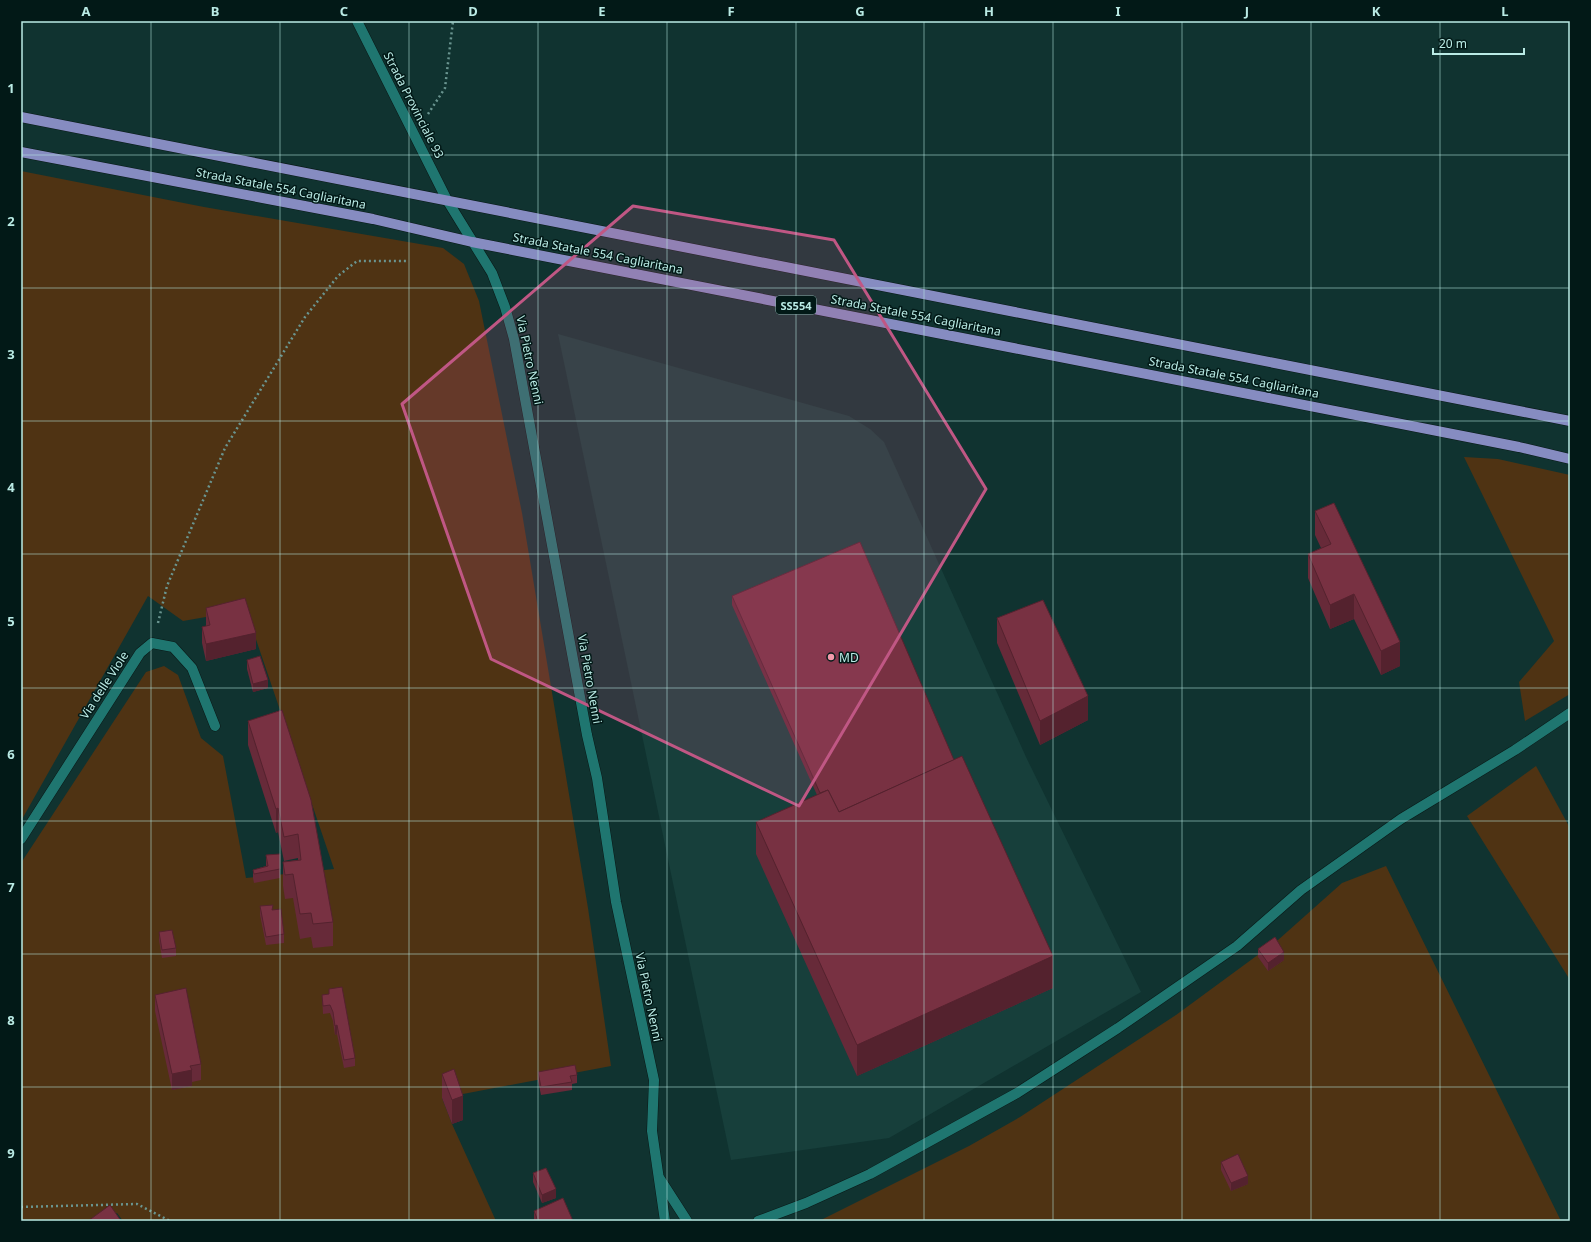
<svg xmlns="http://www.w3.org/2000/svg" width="1591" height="1242" font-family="'Noto Sans',sans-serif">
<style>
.built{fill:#173f3b}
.green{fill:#4f3313}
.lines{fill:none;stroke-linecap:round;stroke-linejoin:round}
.minor-casing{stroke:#091816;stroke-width:11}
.major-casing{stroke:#091816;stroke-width:11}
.path{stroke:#6a9590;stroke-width:2.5;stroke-dasharray:2 3;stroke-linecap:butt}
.minor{stroke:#1f7670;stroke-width:10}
.major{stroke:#868cc1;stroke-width:10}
.wall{fill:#672a39}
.shaded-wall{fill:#54222e}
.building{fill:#783142;stroke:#54222e}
.marked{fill:#c05784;fill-opacity:0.2;stroke:#c05784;stroke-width:3;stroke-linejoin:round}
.grid{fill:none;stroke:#baebe5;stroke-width:1;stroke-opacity:0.55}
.poi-dot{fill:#f39aab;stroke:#021917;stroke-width:1.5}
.labels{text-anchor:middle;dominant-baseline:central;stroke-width:3;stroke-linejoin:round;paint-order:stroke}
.shield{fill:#021917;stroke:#83aca7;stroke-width:1}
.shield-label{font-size:11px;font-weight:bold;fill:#baebe5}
.street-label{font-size:12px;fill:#baebe5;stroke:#021917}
.poi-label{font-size:12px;fill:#baebe5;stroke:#021917;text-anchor:start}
.neatline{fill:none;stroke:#baebe5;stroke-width:1.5}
.grid-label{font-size:13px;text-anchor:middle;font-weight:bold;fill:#baebe5}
</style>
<rect width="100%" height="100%" fill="#103330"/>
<path class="built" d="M558 334 849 416 870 429 884 442 1026 757 1141 992 889 1138 731 1160Z"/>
<g class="green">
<path d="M21 171 204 207 443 248 464 264 479 301 522 513 588 908 611 1066 442 1098 452 1124 496 1221H123L117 1213 103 1221H21V863L146 672 164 666 178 675 201 738 223 756 246 878 334 869 246 610 183 621 148 596 21 821Z"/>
<path d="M1464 457 1498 459 1570 475V694L1525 721 1519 682 1554 641Z"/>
<path d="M1536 766 1570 828V980L1467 816Z"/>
<path d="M1386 866 1561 1221H819L969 1146 1020 1117 1176 1015 1278 940 1342 883Z"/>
</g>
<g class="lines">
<g class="minor-casing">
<g id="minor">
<path d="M357 21 447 200 492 273 505 307 514 339 587 735 597 778 616 902 654 1080 652 1131 665 1221"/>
<path d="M21 839 140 653 152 643 173 647 192 668 215 726"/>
<path d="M660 1179 687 1221"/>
<path d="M758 1221 806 1203 870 1174 1017 1093 1118 1028 1237 946 1301 890 1401 819 1515 750 1570 713"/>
</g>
</g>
<g class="major-casing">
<g id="major">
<path d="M21 117 1570 421"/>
<path d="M21 152 373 219 472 242 1519 447 1570 459"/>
</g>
</g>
<g class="path">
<path d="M428 114 445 88 453 21"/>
<path d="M158 623 167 586 225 448 305 317 338 276 357 261H407"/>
<path d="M21 1207 137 1204 170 1221"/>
</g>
<use href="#minor" class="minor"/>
<use href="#major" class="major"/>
</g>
<g class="wall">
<path d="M1315 511 1400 666 1381 675 1354 619 1330 629 1308 578V554L1321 548 1315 535Z"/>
<path d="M732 596 954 760 1053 988 857 1076 756 854V822L817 795 732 605Z"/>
<path d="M206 608 256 649 206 661 202 643V627L206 626Z"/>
<path d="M997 618 1088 720 1040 745 997 643Z"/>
<path d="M247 660 268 688 253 692 247 669Z"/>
<path d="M282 710 333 922V946L313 948 311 937 300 939 293 898 285 899 283 886V862L298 860V858L284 861 278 832 276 833 248 745V721Z"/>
<path d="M280 854V878L254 883 253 878V870L266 866V855Z"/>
<path d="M260 906 273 910 284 934V943L266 945 260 915Z"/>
<path d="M159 932 176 948V956L162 958 159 940Z"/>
<path d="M1258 949 1284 960 1268 971 1258 957Z"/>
<path d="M329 994 355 1058V1066L344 1068 337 1034 335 1035 333 1021 330 1013 323 1014 322 995Z"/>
<path d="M155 995 201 1064V1080L192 1082V1086L172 1090 155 1011Z"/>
<path d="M538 1072 577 1075V1083L572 1084V1090L541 1095 538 1081Z"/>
<path d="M442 1074 463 1120 452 1124 442 1098Z"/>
<path d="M1221 1162 1248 1184 1231 1191 1221 1170Z"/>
<path d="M533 1173 556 1198 542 1203 533 1182Z"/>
<path d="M534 1211 573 1221H534Z"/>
</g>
<g class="shaded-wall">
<path d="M1354 594V619L1330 629V605Z"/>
<path d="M256 633V649L206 661V644Z"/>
<path d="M1400 642V666L1381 675V651Z"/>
<path d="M268 680V688L253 692V684Z"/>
<path d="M1088 696V720L1040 745V721Z"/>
<path d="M278 808V832L276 833V809Z"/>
<path d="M1284 952V960L1268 971V963Z"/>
<path d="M1053 956V988L857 1076V1045Z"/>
<path d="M337 1025V1034L335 1035V1026Z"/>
<path d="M192 1070V1086L172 1090V1074Z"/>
<path d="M463 1096V1120L452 1124V1100Z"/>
<path d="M1248 1176V1184L1231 1191V1183Z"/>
<path d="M556 1189V1198L542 1203V1195Z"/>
</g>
<g class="building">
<path d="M1334 503 1400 642 1381 651 1354 594 1330 605 1308 554 1331 544 1315 511Z"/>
<path d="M860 542 954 760 839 812 828 790 820 793 732 596Z"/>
<path d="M245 598 256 633 206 644 202 627 210 625 206 608Z"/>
<path d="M1043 600 1088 696 1040 721 997 618Z"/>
<path d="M260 656 268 680 253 684 247 660Z"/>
<path d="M282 710 311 800 333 922 313 924 311 913 300 914 293 874 285 875 283 862 301 860 298 834 284 837 278 808 276 809 248 721Z"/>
<path d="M962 756 1053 956 857 1045 756 822 828 790 839 812Z"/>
<path d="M280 854V869L254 874 253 870 268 866 266 855Z"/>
<path d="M273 905 272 910 281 909 284 934 266 937 260 906Z"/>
<path d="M172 930 176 948 162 950 159 932Z"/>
<path d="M1275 937 1284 952 1268 963 1258 949Z"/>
<path d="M342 987 355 1058 344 1060 337 1025 335 1026 333 1012 330 1005 323 1006 322 995 329 994V989Z"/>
<path d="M186 988 201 1064 190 1066 192 1070 172 1074 155 995Z"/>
<path d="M575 1065 577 1075 570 1076 572 1082 541 1087 538 1072Z"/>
<path d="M454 1069 463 1096 452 1100 442 1074Z"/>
<path d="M1238 1154 1248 1176 1231 1183 1221 1162Z"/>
<path d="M546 1168 556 1189 542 1195 533 1173Z"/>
<path d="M563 1198 573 1221H538L534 1211Z"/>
<path d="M110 1205 121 1221H88Z"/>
</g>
<path class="marked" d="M633 206 834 240 986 489 799 806 491 659 402 404Z"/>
<path class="grid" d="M151 21V1221M280 21V1221M409 21V1221M538 21V1221M667 21V1221M796 21V1221M924 21V1221M1053 21V1221M1182 21V1221M1311 21V1221M1440 21V1221M21 155H1570M21 288H1570M21 421H1570M21 554H1570M21 688H1570M21 821H1570M21 954H1570M21 1087H1570"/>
<circle class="poi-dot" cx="831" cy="657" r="4"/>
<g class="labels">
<rect class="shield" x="776" y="296" width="40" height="18" rx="3"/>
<g class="shield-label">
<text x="796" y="305">SS554</text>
</g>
<g class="street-label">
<text transform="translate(414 105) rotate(63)">Strada Provinciale 93</text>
<text transform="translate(281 188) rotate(11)">Strada Statale 554 Cagliaritana</text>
<text transform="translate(598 253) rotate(11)">Strada Statale 554 Cagliaritana</text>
<text transform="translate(916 315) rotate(11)">Strada Statale 554 Cagliaritana</text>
<text transform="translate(530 360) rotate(78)">Via Pietro Nenni</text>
<text transform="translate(1234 377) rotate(11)">Strada Statale 554 Cagliaritana</text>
<text transform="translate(590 679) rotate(80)">Via Pietro Nenni</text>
<text transform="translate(104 685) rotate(-57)">Via delle Viole</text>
<text transform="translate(649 997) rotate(78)">Via Pietro Nenni</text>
</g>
<g class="poi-label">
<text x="839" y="657">MD</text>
</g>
</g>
<rect width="1591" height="1242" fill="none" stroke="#021917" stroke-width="44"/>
<path d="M1433 48v6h91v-6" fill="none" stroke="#baebe5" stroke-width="2"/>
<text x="1439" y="48" font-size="12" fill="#baebe5" stroke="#021917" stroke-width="3" paint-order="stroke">20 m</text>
<rect x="22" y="22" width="1547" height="1198" class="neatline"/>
<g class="grid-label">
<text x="86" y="16">A</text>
<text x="215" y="16">B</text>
<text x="344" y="16">C</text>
<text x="473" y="16">D</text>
<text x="602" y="16">E</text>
<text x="731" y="16">F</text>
<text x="860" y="16">G</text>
<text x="989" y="16">H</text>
<text x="1118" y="16">I</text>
<text x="1247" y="16">J</text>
<text x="1376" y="16">K</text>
<text x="1505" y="16">L</text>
<text x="11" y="93">1</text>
<text x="11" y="226">2</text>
<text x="11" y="359">3</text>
<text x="11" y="492">4</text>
<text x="11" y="626">5</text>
<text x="11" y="759">6</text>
<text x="11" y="892">7</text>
<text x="11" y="1025">8</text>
<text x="11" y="1158">9</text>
</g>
</svg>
